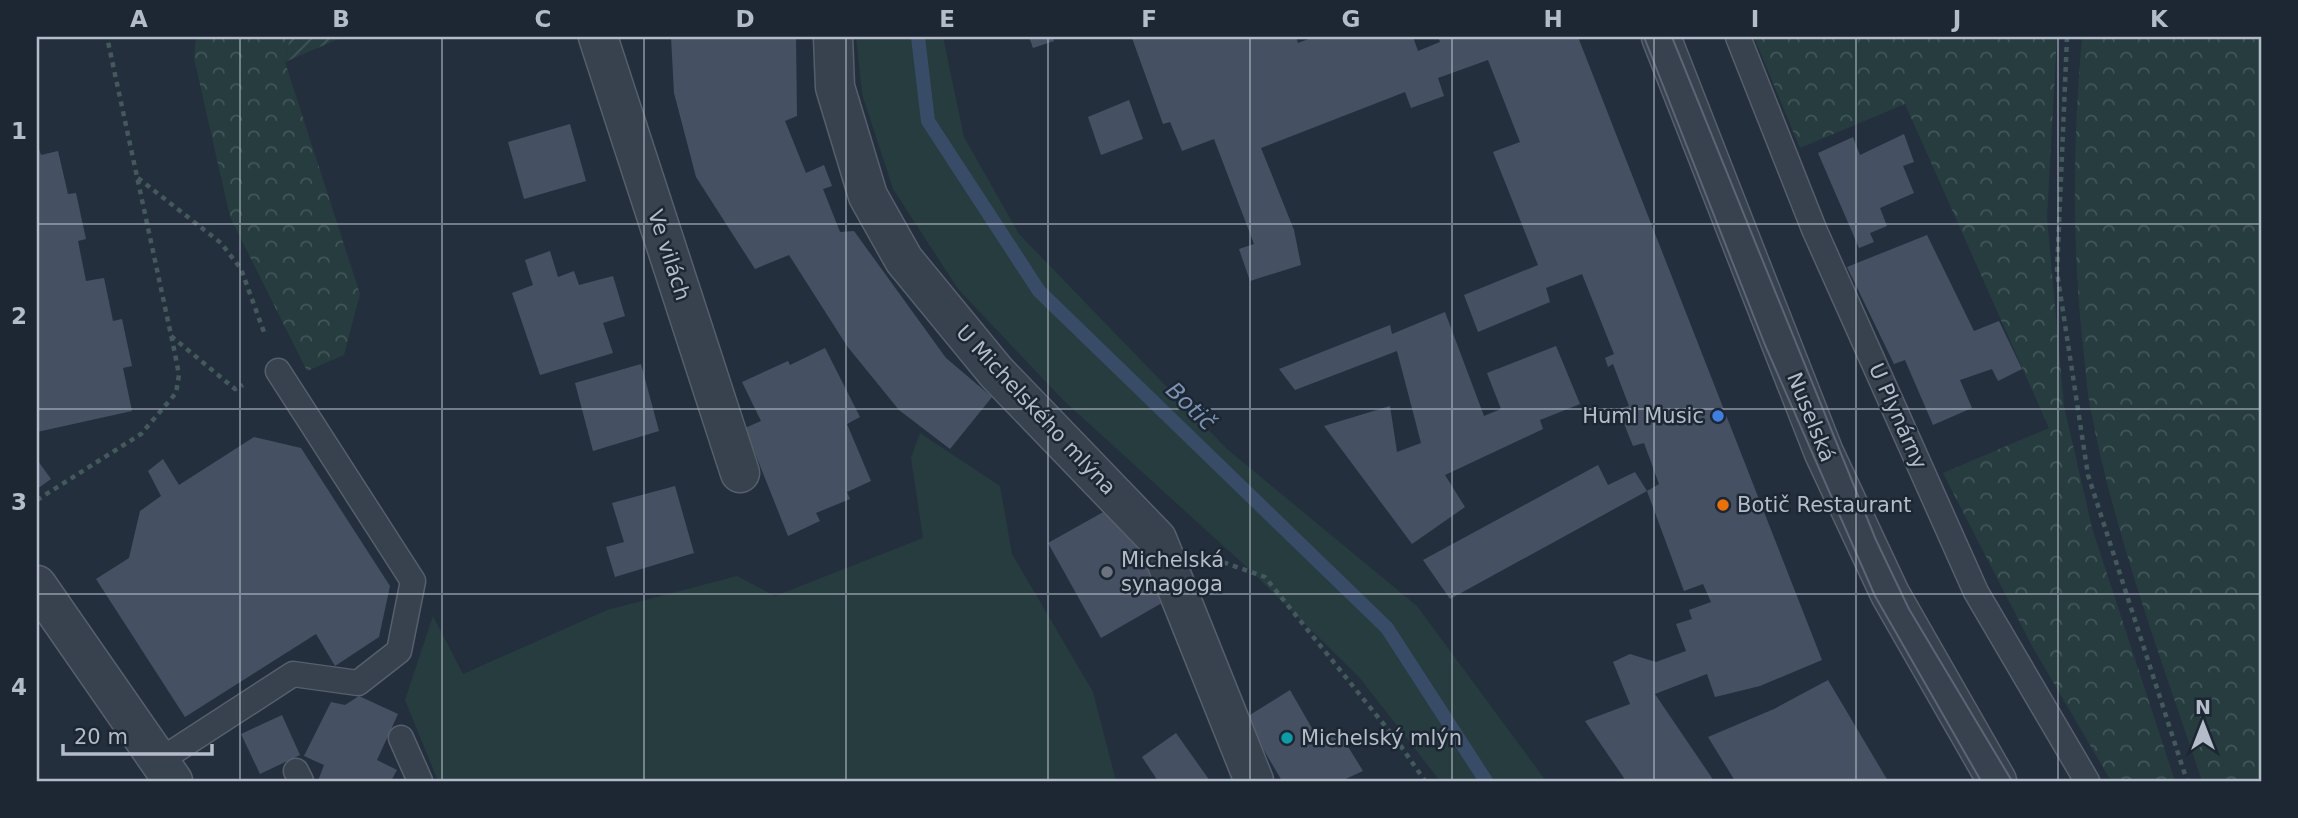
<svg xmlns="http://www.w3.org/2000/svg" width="2298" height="818" font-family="'DejaVu Sans',sans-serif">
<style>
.grass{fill:#263c3f}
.forest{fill:url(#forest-crowns)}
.garden{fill:url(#garden-furrows)}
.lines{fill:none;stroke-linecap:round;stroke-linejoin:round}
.stream{stroke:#394c67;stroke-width:14}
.building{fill:#455162}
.service-casing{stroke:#565f6c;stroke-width:27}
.minor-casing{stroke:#565f6c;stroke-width:41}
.tertiary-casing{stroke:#565f6c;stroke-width:41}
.path{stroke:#44595c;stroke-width:4.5;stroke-dasharray:5 5;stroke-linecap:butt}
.service{stroke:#38414e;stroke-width:24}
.minor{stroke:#38414e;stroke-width:38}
.tertiary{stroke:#38414e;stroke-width:38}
.tram{stroke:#5a6575;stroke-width:2}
.grid{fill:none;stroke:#b4bcc9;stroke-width:2;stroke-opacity:0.55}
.shop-dot{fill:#3f7fe0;stroke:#1d2633;stroke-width:2.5}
.food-dot{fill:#e8710a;stroke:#1d2633;stroke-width:2.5}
.worship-dot{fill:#6b7280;stroke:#1d2633;stroke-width:2.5}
.culture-dot{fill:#0f9aa8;stroke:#1d2633;stroke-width:2.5}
.labels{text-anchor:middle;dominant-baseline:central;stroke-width:5;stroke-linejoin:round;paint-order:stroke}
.street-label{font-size:21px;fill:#b4bcc9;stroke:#1d2633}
.poi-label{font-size:21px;fill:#b4bcc9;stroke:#1d2633;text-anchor:start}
.water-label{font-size:23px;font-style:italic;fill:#7c92b1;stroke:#1d2633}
.neatline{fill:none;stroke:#b4bcc9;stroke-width:2.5}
.grid-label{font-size:23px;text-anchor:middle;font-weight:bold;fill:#b4bcc9}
</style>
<defs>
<pattern id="forest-crowns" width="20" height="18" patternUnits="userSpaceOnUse" patternTransform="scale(1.75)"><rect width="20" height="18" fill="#263c3f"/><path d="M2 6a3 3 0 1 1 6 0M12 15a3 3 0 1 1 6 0" fill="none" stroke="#435659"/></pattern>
<pattern id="garden-furrows" width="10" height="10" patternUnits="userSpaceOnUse" patternTransform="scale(1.75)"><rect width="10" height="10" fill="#263c3f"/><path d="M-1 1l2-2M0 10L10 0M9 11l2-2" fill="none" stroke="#435659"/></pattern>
</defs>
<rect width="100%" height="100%" fill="#242f3e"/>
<g class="grass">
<path d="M856 37H943L964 137 1019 234 1227 449 1417 606 1546 781H1440L1359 677 1252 572 1063 400 958 289 893 189 862 94Z"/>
<path d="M920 433 1000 486 1012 554 1093 692 1116 781H438L405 700 433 616 463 674 607 610 737 576 775 596 923 538 911 458Z"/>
</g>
<g class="forest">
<path d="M196 37H290L285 62 360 294 344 355 307 371 230 217 194 58Z"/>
<path d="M1754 37H2057L2047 217 2064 406 2092 528 2175 781H2111L2032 646 1943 473 2049 428 1905 104 1800 148Z"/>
<path d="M2082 37H2261V781H2202C2161 658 2114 534 2090 406 2086 384 2085 360 2082 338 2072 237 2073 138 2082 37Z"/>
</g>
<path class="garden" d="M290 37H343L285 62Z"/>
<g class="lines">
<path class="stream" d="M918 37 928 121 1039 291 1387 628 1486 781"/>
</g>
<g class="building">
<path d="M671 37H796L797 116 785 121 806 173 824 165 832 186 823 189 840 232 854 231 946 358 992 397 950 449 899 410 847 346 789 255 755 269 696 177 674 93Z"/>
<path d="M1029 37H1053L1054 41 1033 48Z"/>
<path d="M1296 37 1298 43 1314 37H1413L1418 51 1440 42 1438 37H1578L1822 660 1760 686 1715 697 1707 674 1655 694 1714 781H1626L1585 721 1630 704 1613 662 1630 654 1656 662 1686 651 1676 624 1692 619 1689 610 1711 602 1703 584 1684 591 1647 491 1450 599 1423 560 1598 465 1608 485 1635 472 1647 491 1659 484 1644 443 1633 446 1618 409 1629 406 1613 364 1608 367 1605 358 1614 354 1582 274 1546 288 1550 302 1478 332 1464 295 1538 265 1493 152 1520 142 1488 60 1438 78 1444 96 1411 108 1405 92 1261 148 1294 230 1301 265 1250 281 1239 249 1254 244 1214 139 1182 151 1170 122 1163 124 1132 38Z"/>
<path d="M1129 100 1143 139 1101 155 1088 117Z"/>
<path d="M570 124 586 181 524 199 508 142Z"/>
<path d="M1904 134 1914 162 1903 166 1914 193 1880 208 1887 226 1870 233 1874 242 1859 248 1818 153 1853 137 1860 155Z"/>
<path d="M37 143 41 155 58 151 68 194 76 193 86 239 78 241 86 281 104 278 113 321 122 319 132 366 123 368 132 411 37 432Z"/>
<path d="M1927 235 1974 331 1999 321 2022 369 1998 381 1992 369 1960 380 1972 408 1933 425 1905 360 1894 364 1847 267Z"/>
<path d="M550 251 558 277 574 271 579 285 613 276 625 316 603 323 613 353 540 375 512 293 533 285 525 260Z"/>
<path d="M1445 312 1484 416 1501 409 1487 373 1556 346 1580 404 1540 420 1543 429 1445 475 1465 507 1412 544 1324 426 1390 406 1397 452 1421 443 1397 351 1295 390 1279 369 1390 325 1392 334Z"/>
<path d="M825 348 860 417 847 424 871 481 847 492 850 499 816 513 820 521 788 536 745 428 761 421 742 382 788 361 790 365Z"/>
<path d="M641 364 659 431 593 451 575 383Z"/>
<path d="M254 437 301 448 390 586 379 637 335 666 316 634 185 717 96 579 129 558 140 511 161 496 148 471 163 459 179 485Z"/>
<path d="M38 461 51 479 37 489V462Z"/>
<path d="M675 486 694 553 615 577 606 547 624 542 612 503Z"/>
<path d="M1114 506 1167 600 1101 638 1048 543Z"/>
<path d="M1828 680 1888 781H1735L1708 737 1774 709Z"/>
<path d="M1290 690 1321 744 1339 732 1363 771 1341 781H1282L1245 718Z"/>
<path d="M359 696 398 714 377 760 397 770 391 781H318L324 765 304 756 331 702 345 705Z"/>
<path d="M282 715 300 755 260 774 241 734Z"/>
<path d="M1176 733 1210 781H1158L1142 757Z"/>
</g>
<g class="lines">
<g class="service-casing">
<g id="service">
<path d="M1738 37 1814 229 1976 592 2087 781"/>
<path d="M401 738 420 781"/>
<path d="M159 761 293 674 358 683 399 651 413 581 278 371"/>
<path d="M296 771 301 781"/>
</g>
</g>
<g class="minor-casing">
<g id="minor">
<path d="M598 37 740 473"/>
<path d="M833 37 835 87 868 196 904 260 996 372 1157 539 1254 781"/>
<path d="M37 585 173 781"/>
</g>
</g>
<g class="tertiary-casing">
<path id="tertiary" d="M1661 37 1824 453 1890 594 1997 781"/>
</g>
<g class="path">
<path d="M2067 37 2057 272 2088 475 2187 781"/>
<path d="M138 178 221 243 241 269 265 335"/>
<path d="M171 336 235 389 243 385"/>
<path d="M37 500 141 434 176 393 179 375 174 349 107 37"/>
<path d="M1214 559 1265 577 1398 742 1425 781"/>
</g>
<use href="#service" class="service"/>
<use href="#minor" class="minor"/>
<use href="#tertiary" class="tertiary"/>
<g class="tram">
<path d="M1644 37 1765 345 1875 596 1981 781"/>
<path d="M1672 37 1876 540 1909 609 2012 781"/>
</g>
</g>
<path class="grid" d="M240 37V781M442 37V781M644 37V781M846 37V781M1048 37V781M1250 37V781M1452 37V781M1654 37V781M1856 37V781M2058 37V781M37 224H2261M37 409H2261M37 594H2261"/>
<circle class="shop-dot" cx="1718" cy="416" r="7"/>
<circle class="food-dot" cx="1723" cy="505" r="7"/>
<circle class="worship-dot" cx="1107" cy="572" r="7"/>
<circle class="culture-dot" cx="1287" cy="738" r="7"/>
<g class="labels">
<g class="street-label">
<text transform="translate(669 255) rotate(72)">Ve vilách</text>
<text transform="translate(1036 410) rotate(47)">U Michelského mlýna</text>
<text transform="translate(1898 416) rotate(66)">U Plynárny</text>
<text transform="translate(1811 417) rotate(68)">Nuselská</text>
</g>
<g class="poi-label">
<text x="1704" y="416" text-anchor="end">Huml Music</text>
<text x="1737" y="505">Botič Restaurant</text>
<text x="1121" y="560">Michelská<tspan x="1121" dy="24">synagoga</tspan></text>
<text x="1301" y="738">Michelský mlýn</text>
</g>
<g class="water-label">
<text transform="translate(1191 406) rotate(44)">Botič</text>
</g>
</g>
<rect width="2298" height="818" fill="none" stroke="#1d2633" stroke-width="77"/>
<g transform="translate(2203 724)" stroke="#1d2633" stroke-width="5" paint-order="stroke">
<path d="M0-5L12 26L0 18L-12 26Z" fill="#b4bcc9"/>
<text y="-10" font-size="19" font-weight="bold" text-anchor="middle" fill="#b4bcc9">N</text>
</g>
<path d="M63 744v10h149v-10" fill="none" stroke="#b4bcc9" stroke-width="3.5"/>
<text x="74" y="744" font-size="21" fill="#b4bcc9" stroke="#1d2633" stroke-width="5" paint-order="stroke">20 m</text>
<rect x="38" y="38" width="2222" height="742" class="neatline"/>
<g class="grid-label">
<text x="139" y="27">A</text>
<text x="341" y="27">B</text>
<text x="543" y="27">C</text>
<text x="745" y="27">D</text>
<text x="947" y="27">E</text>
<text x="1149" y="27">F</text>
<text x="1351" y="27">G</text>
<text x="1553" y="27">H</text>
<text x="1755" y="27">I</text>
<text x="1957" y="27">J</text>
<text x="2159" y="27">K</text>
<text x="19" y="139">1</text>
<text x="19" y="324">2</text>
<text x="19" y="510">3</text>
<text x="19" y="695">4</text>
</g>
</svg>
